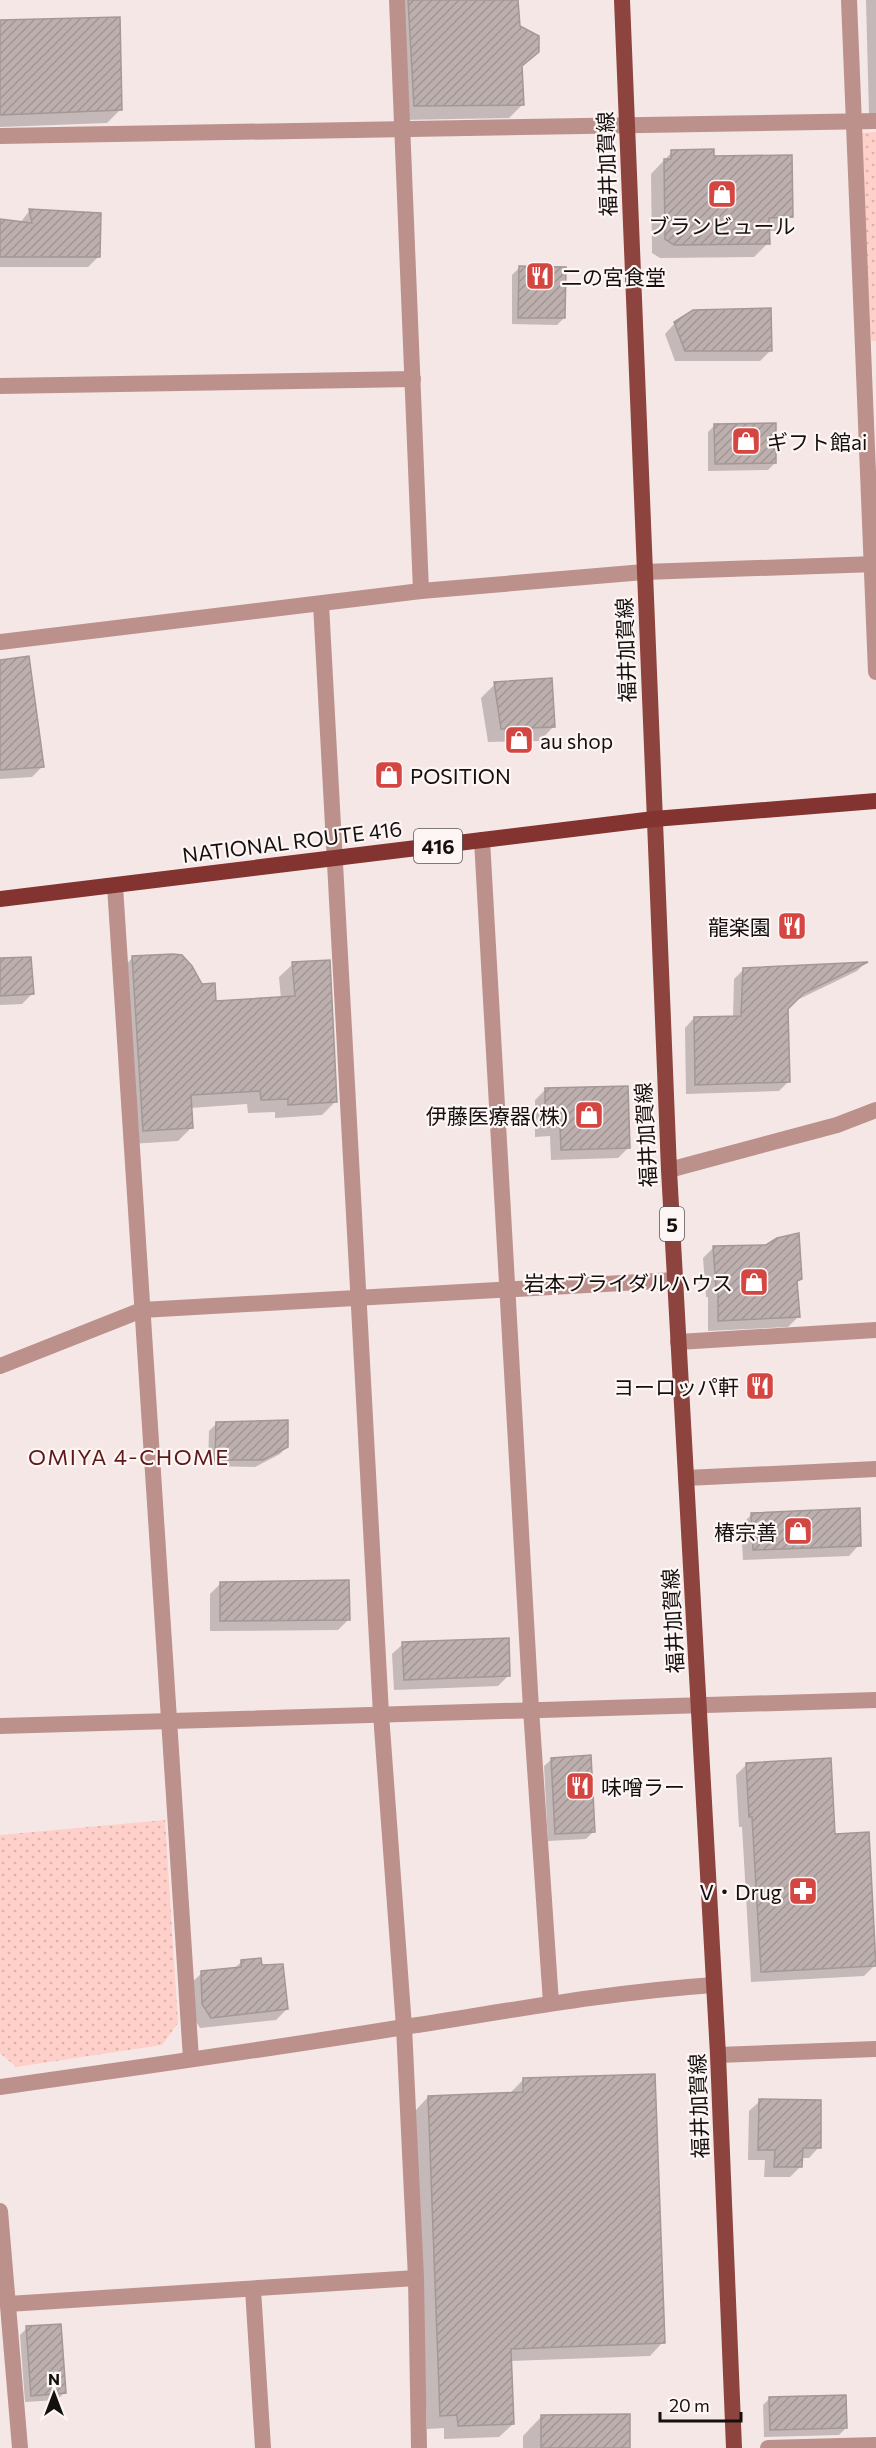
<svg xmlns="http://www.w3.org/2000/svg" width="876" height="2448" font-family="Commissioner,'Noto Sans JP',sans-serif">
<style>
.park{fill:url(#park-dots)}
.shadow{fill:#0003}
.building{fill:url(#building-hatch);stroke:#a49896;stroke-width:1.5}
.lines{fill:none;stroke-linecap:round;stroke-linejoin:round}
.minor{stroke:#bc918c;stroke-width:16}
.tertiary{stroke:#bc918c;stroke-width:16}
.primary{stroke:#8e443e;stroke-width:16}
.trunk{stroke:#843430;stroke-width:16}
.labels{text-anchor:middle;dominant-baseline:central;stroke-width:4.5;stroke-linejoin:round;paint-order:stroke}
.shield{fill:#fef6f5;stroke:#5a5554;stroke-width:1.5}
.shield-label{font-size:20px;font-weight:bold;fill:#14100f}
.street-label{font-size:21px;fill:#14100f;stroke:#fef6f5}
.poi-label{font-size:21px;fill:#14100f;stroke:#fef6f5;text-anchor:end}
.neighbourhood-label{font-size:22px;letter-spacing:1.5px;fill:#5d1817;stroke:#fef6f5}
</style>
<defs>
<pattern id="park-dots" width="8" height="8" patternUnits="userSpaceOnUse" patternTransform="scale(1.5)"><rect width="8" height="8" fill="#ffd0ca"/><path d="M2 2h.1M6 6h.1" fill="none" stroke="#dab2ac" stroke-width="1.8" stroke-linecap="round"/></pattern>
<pattern id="building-hatch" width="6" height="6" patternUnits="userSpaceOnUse" patternTransform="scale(1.5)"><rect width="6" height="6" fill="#bcafad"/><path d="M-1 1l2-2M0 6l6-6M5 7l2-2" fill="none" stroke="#a19694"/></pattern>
</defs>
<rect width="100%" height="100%" fill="#f5e7e6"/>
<g class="park">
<path d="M876 132V341H871L861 133Z"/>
<path d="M165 1820 178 2023 162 2045 16 2067 0 2053V1835Z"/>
</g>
<g class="shadow">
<path d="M393 0H516L518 27 537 52 521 67 523 104 509 118 401 120Z"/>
<path d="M866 0H876V114H869Z"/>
<path d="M0 21 121 109 107 123 0 127Z"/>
<path d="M672 152 712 158 791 217 778 231H768V243L754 257 660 258 652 253 651 174Z"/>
<path d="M30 210 99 256 88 267H0V221L20 223Z"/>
<path d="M519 268 564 318 557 325 512 324V275Z"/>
<path d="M675 323 771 350 760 361H675L665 334Z"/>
<path d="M715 425 775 463 768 470 708 471V432Z"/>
<path d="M0 662 43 766 32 777 0 779Z"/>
<path d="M495 684 553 727 540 741 488 742 481 698Z"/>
<path d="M132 958 201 985 215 1003 281 999 279 977 293 964 336 1101 322 1115 275 1118V1112L248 1113 247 1104 190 1108 191 1128 178 1141 130 1144 119 972Z"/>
<path d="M0 960 33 993 22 1004 0 1005Z"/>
<path d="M864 964 857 971 793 1002 786 1009 788 1082 779 1091 686 1094 685 1028 694 1018 733 1017 734 979 744 969Z"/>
<path d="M545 1090 628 1148 618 1158 551 1160 550 1136 535 1137V1100Z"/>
<path d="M714 1247 801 1278 796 1283 798 1317 788 1327 708 1331V1297H706L703 1258Z"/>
<path d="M216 1424 287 1446 280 1454 255 1467 208 1466 209 1431Z"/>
<path d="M752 1514 859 1545 849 1556 743 1560 741 1525Z"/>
<path d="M221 1583 349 1619 338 1630 210 1631V1594Z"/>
<path d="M403 1644 509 1675 498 1686 394 1690 392 1654Z"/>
<path d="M552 1759 593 1832 586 1839 548 1841 544 1766Z"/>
<path d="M747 1764 834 1835 875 1965 864 1976 751 1982 742 1827H739L736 1775Z"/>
<path d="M241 1962 261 1967 287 2009 276 2020 200 2028 192 2015 191 1983 202 1973 233 1970Z"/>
<path d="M523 2080 663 2342 650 2356 510 2361 513 2424 499 2437 444 2439V2428L427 2429 415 2111 428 2097 509 2094Z"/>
<path d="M760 2101 819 2147 809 2158H801V2166L790 2177H764L765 2160H748L749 2111Z"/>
<path d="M27 2328 64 2393 57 2400 25 2402 20 2335Z"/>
<path d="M770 2398 846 2428 839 2435 764 2437 763 2405Z"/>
<path d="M541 2417 629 2448H523V2436Z"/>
</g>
<g class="building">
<path d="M408 0H518L520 26 539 36V52L522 66 524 105 414 106Z"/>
<path d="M120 17 122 110 0 115V20Z"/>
<path d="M714 149V156L792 155 793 217 769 218 770 244 674 245 665 239 664 159H671V150Z"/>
<path d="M29 209 101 213 100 257H0V219L32 223Z"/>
<path d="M519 266 566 267 565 318H518Z"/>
<path d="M771 308 772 351H685L674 322 693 310Z"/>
<path d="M776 423V463L715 464 714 424Z"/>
<path d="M29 656 44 767 0 770V660Z"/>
<path d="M552 678 555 727 501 729 494 682Z"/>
<path d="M173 954 182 955 192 966 202 984 215 983 216 1001 295 996 292 962 330 960 337 1102 288 1105V1099L261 1100 260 1091 191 1095 193 1128 143 1131 132 956Z"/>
<path d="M31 957 34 994 0 996V958Z"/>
<path d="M868 962 804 993 788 1009 790 1082 695 1085 694 1017 741 1016 743 968Z"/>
<path d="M628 1086 630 1148 561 1150 560 1126 545 1127V1088Z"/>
<path d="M799 1233 802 1279 797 1281 800 1317 718 1321V1287L716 1288 713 1246 766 1245 777 1238Z"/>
<path d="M288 1420V1447L263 1460H215L216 1422Z"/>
<path d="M860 1508 861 1546 753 1550 751 1513Z"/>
<path d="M349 1580 350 1620 220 1621V1582Z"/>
<path d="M509 1638 510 1676 404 1680 402 1642Z"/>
<path d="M591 1755 595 1832 555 1834 551 1758Z"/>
<path d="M831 1758 835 1834 869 1832 876 1966 761 1972 752 1817H749L746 1763Z"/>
<path d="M261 1958 262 1965 283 1964 288 2009 211 2018 202 2004 201 1971 241 1967V1960Z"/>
<path d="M655 2074 665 2343 511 2349 514 2424 458 2426 457 2415 440 2416 428 2096 523 2092V2078Z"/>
<path d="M759 2099 821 2100V2148H803L802 2167H774L775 2150H758Z"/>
<path d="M61 2324 66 2393 31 2396 26 2326Z"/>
<path d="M846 2395 847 2428 770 2430 769 2397Z"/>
<path d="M630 2414V2448H541V2415Z"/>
</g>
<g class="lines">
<g class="minor">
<path d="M397 0 421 591"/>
<path d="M849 0 876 672"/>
<path d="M0 136 876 121"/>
<path d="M0 386 413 379"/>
<path d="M321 604 381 1714 404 2027 416 2278 419 2448"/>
<path d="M0 642 421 591 644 572 876 564"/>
<path d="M482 840 531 1709 551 2003"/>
<path d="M115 886 191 2059"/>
<path d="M669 1170 837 1125 876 1110"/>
<path d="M678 1342 876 1330"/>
<path d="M0 1366 142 1310 675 1280"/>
<path d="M686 1478 876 1469"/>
<path d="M0 1726 876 1700"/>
<path d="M0 2087C135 2068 270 2049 404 2027 508 2011 610 1992 714 1985"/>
<path d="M0 2211 20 2448"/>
<path d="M253 2289 263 2448"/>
<path d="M8 2304 416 2278"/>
<path d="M768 2448 876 2445"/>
</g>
<path class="tertiary" d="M718 2055 876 2049"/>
<path class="primary" d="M622 0 669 1170 718 2055 734 2448"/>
<path class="trunk" d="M0 899 654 819 876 801"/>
</g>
<defs>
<g id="shop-square" transform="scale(1.5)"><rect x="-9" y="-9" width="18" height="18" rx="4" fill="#d44642" stroke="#fef6f5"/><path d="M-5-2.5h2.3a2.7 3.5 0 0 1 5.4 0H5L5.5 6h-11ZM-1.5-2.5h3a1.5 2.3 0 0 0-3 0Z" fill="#fff"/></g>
<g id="restaurant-square" transform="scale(1.5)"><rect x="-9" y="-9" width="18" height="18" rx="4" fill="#d44642" stroke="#fef6f5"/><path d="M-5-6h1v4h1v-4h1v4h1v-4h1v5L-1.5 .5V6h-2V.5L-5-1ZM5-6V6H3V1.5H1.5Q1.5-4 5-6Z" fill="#fff"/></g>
<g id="pharmacy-square" transform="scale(1.5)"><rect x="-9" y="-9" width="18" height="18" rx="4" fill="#d44642" stroke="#fef6f5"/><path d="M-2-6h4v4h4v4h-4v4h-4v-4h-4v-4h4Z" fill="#fff"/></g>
</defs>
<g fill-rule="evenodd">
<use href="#shop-square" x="722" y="194"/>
<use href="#restaurant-square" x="540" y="276"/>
<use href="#shop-square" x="746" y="441"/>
<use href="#shop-square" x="519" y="740"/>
<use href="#shop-square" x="389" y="775"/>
<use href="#restaurant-square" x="792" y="926"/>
<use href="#shop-square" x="589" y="1115"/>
<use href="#shop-square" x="754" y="1282"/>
<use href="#restaurant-square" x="760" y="1386"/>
<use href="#shop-square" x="798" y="1531"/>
<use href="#restaurant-square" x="580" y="1786"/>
<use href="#pharmacy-square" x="803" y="1891"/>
</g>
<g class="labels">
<g class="shield">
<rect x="414" y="829" width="48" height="34" rx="4.5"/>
<rect x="660" y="1207" width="24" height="34" rx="4.5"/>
</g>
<g class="shield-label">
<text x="438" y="846">416</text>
<text x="672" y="1224">5</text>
</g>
<g class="street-label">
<text transform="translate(606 164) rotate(-92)">福井加賀線</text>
<text transform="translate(625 650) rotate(-92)">福井加賀線</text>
<text transform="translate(292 841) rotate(-7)">NATIONAL ROUTE 416</text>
<text transform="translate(645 1135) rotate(-93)">福井加賀線</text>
<text transform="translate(672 1621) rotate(-93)">福井加賀線</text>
<text transform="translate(698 2106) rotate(-92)">福井加賀線</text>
</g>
<g class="poi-label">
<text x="722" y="225" text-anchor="middle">ブランビュール</text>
<text x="561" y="276" text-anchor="start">二の宮食堂</text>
<text x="767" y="441" text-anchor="start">ギフト館ai</text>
<text x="540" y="740" text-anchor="start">au shop</text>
<text x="410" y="775" text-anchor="start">POSITION</text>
<text x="771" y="926">龍楽園</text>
<text x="568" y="1115">伊藤医療器(株)</text>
<text x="733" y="1282">岩本ブライダルハウス</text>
<text x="739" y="1386">ヨーロッパ軒</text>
<text x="777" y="1531">椿宗善</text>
<text x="601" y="1786" text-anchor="start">味噌ラー</text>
<text x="782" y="1891">V・Drug</text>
</g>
<g class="neighbourhood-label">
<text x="129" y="1456">OMIYA 4-CHOME</text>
</g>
</g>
<g transform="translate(54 2394)" stroke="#fef6f5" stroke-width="4.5" paint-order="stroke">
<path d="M0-4.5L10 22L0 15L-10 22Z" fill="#14100f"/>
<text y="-9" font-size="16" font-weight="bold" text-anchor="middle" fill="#14100f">N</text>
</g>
<path d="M660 2412v9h81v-9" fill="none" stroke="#14100f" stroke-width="3"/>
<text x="669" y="2412" font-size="18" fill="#14100f" stroke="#fef6f5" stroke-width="4.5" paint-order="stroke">20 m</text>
</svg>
